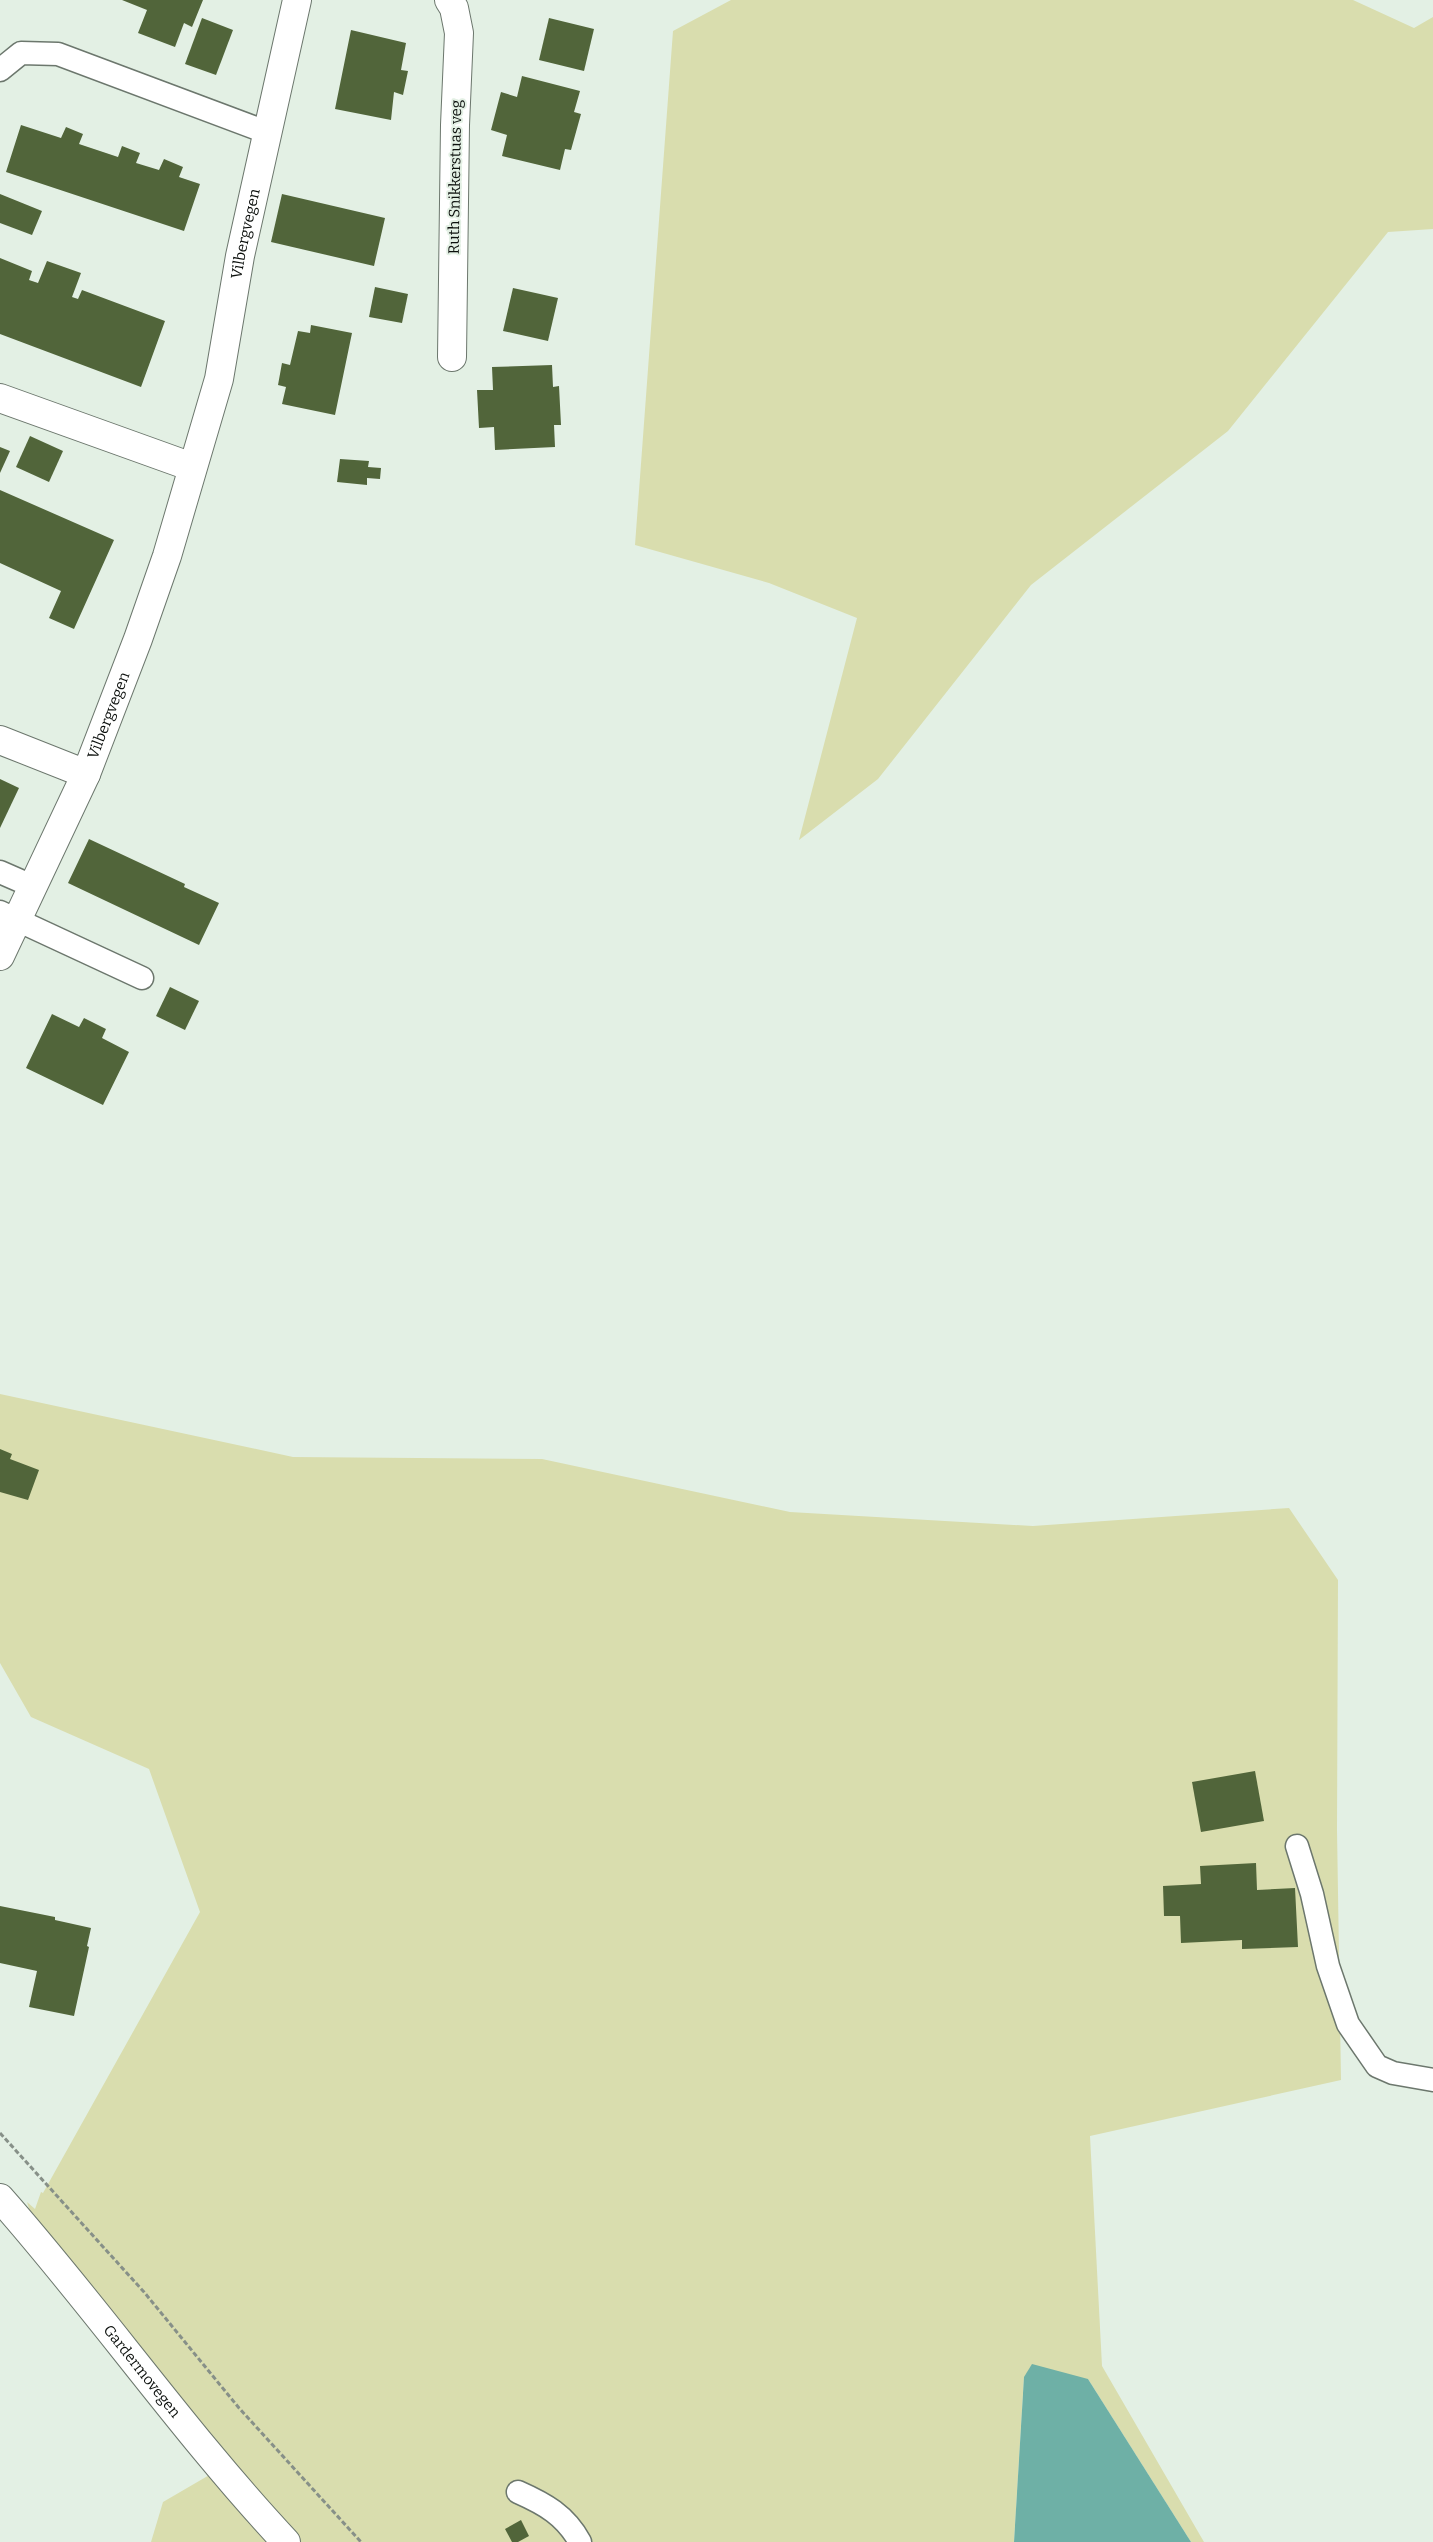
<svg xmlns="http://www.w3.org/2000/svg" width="1433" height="2542" font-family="Bitter,serif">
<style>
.green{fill:#d9ddae}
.water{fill:#6eb0a6}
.building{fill:#51653a}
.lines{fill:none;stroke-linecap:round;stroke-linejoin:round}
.lane-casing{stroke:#6c776d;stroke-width:25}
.street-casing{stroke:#6c776d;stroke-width:30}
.secondary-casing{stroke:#6c776d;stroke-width:30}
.path{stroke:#879088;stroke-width:3;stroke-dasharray:5 2.5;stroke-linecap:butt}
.lane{stroke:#fff;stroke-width:22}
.street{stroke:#fff;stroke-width:28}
.secondary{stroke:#fff;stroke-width:28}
.labels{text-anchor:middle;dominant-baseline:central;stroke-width:4;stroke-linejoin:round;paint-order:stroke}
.street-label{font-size:15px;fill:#0b0f0c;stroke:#e3f0e4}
</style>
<rect width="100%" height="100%" fill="#e3f0e4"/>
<g class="green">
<path d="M731 0H1353L1414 28 1433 17V229L1388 232 1228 431 1031 585 878 779 799 840 857 618 769 583 635 545 673 31Z"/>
<path d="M0 1394 293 1457 542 1459 790 1512 1033 1526 1289 1508 1338 1580 1337 1830 1341 2080 1090 2136 1102 2366 1204 2542H1191L1088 2379 1024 2377 1014 2542H151L163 2502 230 2463 31 2215 27 2202 35 2209 41 2192 43 2193 200 1912 149 1769 31 1717 0 1663Z"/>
</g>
<path class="water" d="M1032 2364 1088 2379 1191 2542H1014L1024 2377Z"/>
<g class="building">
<path d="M122 0H203L192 27 184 23 175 47 138 33 147 10Z"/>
<path d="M202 18 233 30 216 75 185 64Z"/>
<path d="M549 18 594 29 584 71 539 60Z"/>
<path d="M351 30 406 43 401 70 408 71 403 95 394 92 391 120 335 109Z"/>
<path d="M522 76 580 91 574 112 581 114 571 150 565 149 560 170 502 156 507 135 491 130 501 92 517 97Z"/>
<path d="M21 125 61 138 66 127 83 134 79 144 118 157 122 146 140 153 136 163 159 170 164 159 183 167 179 177 200 184 184 231 6 172Z"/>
<path d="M0 194 42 211 32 235 0 223Z"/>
<path d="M282 194 385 218 374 266 271 242Z"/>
<path d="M0 258 32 271 29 280 38 283 47 261 81 273 72 297 78 299 82 290 165 321 141 387 0 334Z"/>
<path d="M375 287 408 294 402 323 369 317Z"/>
<path d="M513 288 558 298 548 341 503 331Z"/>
<path d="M311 325 352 333 335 415 282 404 286 387 278 385 282 363 290 365 298 331 310 333Z"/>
<path d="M552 365 553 387 559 386 561 425H554L555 447 495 450 494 427 479 428 477 390H493L492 367Z"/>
<path d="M30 436 63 451 49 482 16 467Z"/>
<path d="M0 447 10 451 0 473Z"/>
<path d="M340 459 369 461 368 467 381 468 380 479 367 478V485L337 482Z"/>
<path d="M0 490 114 540 74 629 49 618 61 591 0 563Z"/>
<path d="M0 779 19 788 0 828Z"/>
<path d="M89 839 185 884 184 887 219 903 199 945 68 883Z"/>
<path d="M170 987 199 1001 185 1030 156 1016Z"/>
<path d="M52 1014 79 1027 84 1018 106 1029 102 1038 129 1052 103 1105 26 1068Z"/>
<path d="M0 1449 12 1454 10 1459 39 1470 28 1500 0 1492Z"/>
<path d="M1255 1771 1264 1821 1201 1832 1192 1782Z"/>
<path d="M1256 1863 1257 1890 1295 1888 1298 1947 1242 1949V1940L1181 1943 1180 1916H1164L1163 1886 1201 1884 1200 1866Z"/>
<path d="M0 1906 55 1917V1920L91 1928 87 1946 89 1947 74 2016 29 2007 37 1971 0 1963Z"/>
<path d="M521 2520 529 2536 518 2542H512L505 2529Z"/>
</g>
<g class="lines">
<g class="lane-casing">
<g id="lane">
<path d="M0 70 21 53 58 54 269 133"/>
<path d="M0 872 32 886"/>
<path d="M0 912 142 978"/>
<path d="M1297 1846 1312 1894 1328 1966 1348 2024 1377 2066 1393 2073 1433 2080"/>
<path d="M518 2492C545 2504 565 2515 580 2542"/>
</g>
</g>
<g class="street-casing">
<g id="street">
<path d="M449 0 454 8 459 33 455 125 452 357"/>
<path d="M0 398 192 467"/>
<path d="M0 740 86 774"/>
<path id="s1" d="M0 956 86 774 138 639 167 556 219 379 240 256 297 0"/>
</g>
</g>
<g class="secondary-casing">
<g id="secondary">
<path id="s2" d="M0 2198C99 2310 184 2433 286 2542"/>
</g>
</g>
<path class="path" d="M0 2133 144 2292 239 2408 361 2542"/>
<use href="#lane" class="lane"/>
<use href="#street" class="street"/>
<use href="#secondary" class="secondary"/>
</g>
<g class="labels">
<g class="street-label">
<text transform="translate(455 177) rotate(-89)">Ruth Snikkerstuas veg</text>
<text stroke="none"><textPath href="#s1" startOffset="766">Vilbergvegen</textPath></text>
<text stroke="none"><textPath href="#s1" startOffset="264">Vilbergvegen</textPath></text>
<text stroke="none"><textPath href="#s2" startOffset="224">Gardermovegen</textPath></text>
</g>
</g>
</svg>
